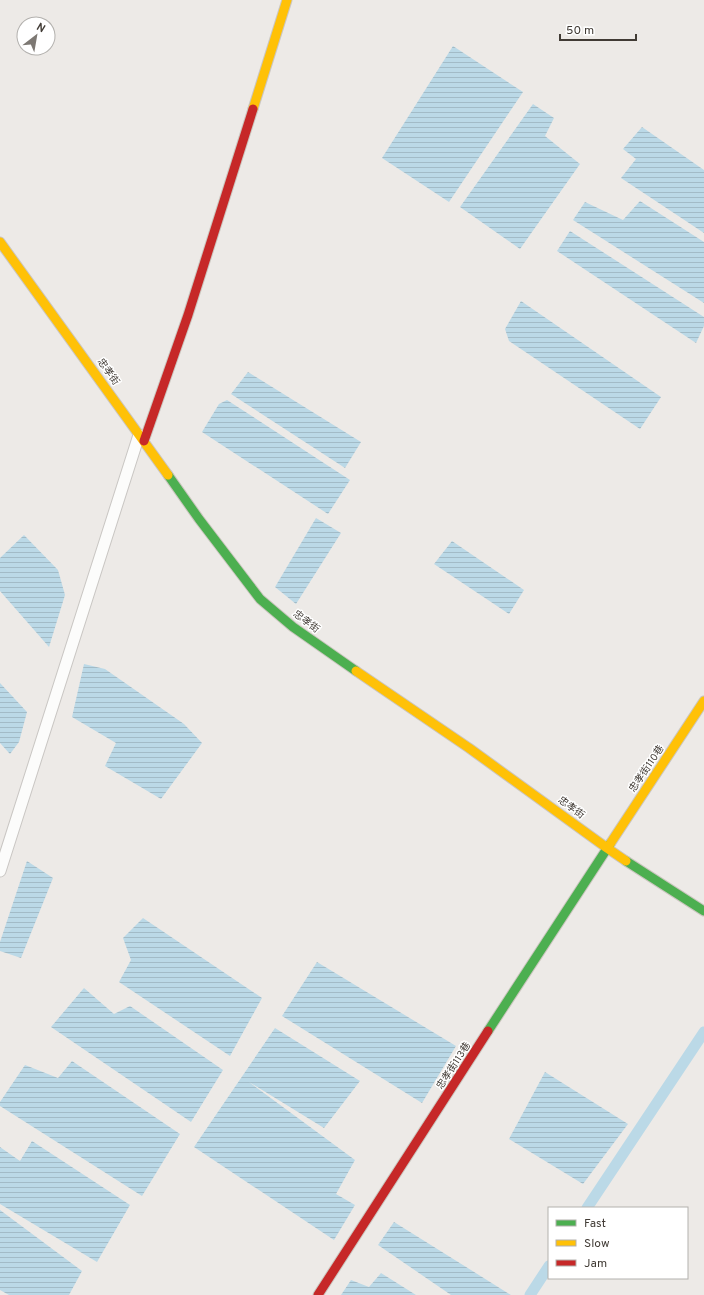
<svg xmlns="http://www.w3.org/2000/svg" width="704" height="1295" font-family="Overpass,'Noto Sans TC',sans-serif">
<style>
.water{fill:url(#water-rules)}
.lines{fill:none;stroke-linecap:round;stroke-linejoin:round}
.canal{stroke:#bbd9e7;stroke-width:11}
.street-casing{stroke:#c9c6c3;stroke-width:13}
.fast-casing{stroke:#cbc6bf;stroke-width:11}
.slow-casing{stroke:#cbc6bf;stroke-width:11}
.jam-casing{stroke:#cbc6bf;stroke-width:11}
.street{stroke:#fcfcfb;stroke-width:11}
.fast{stroke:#4caf50;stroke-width:9}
.slow{stroke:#ffc107;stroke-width:9}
.jam{stroke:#c62828;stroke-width:9}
.labels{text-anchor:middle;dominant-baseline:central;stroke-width:3;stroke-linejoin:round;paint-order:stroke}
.street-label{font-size:10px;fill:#413b35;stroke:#fff}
</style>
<defs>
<pattern id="water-rules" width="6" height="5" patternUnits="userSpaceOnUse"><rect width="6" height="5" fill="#bbd9e7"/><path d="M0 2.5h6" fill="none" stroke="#a2bbc7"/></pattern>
</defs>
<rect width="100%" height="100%" fill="#edeae7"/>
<g class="water">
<path d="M453 46 523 92 449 202 382 158Z"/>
<path d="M533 104 554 118 545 136 580 164 520 249 460 207Z"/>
<path d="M642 127 704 170V233L621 178 636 159 623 149Z"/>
<path d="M640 201 704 242V303L573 220 585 202 623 220Z"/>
<path d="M570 231 704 317V326L696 343 557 251Z"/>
<path d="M521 301 661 397 640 429 509 341 505 329Z"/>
<path d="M248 372 361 442 345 468 231 394Z"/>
<path d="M227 400 350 480 328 514 202 432 219 404Z"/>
<path d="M316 518 341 533 296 604 275 587Z"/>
<path d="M24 535 58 570 65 595 49 647 0 591V558Z"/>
<path d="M452 541 524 590 509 614 434 564Z"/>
<path d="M84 664 105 669 184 724 202 743 161 799 105 766 116 743 72 717Z"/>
<path d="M0 683 27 712 19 742 10 754 0 743Z"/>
<path d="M27 861 53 878 21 958 0 951V942Z"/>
<path d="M143 918 262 998 230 1056 119 982 131 960 123 938Z"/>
<path d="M317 962 456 1046 422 1103 282 1016Z"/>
<path d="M84 988 114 1014 130 1006 223 1070 191 1122 51 1027Z"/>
<path d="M275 1028 360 1081 324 1128 249 1082 355 1160 336 1194 355 1205 334 1240 194 1147Z"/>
<path d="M72 1061 180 1134 142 1196 0 1106V1102L25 1065 58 1078Z"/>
<path d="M545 1072 628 1124 583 1184 509 1139Z"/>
<path d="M32 1141 130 1205 97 1262 0 1204V1147L20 1161Z"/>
<path d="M0 1210 82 1271 69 1295H9L0 1290Z"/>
<path d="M394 1222 511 1295H451L378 1245Z"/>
<path d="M381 1273 416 1295H341L351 1280 369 1287Z"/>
</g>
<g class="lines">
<g class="canal">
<path d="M587 1208 704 1032"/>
<path d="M530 1295 549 1266"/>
</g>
<g class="street-casing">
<path id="street" d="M0 871 139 435"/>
</g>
<g class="fast-casing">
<g id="fast">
<path d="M168 475 199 519 260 599 293 627 356 671"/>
<path d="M626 861 704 911"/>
<path d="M488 1031 610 844"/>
</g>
</g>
<g class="slow-casing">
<g id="slow">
<path d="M253 109 287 0"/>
<path d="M0 242 168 475"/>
<path d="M356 671 469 748 607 848 626 861"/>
<path d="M610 844 704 701"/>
</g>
</g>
<g class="jam-casing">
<g id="jam">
<path d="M144 441 188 315 253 109"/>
<path d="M318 1295 488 1031"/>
</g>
</g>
<use href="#street" class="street"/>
<use href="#fast" class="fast"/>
<use href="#slow" class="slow"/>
<use href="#jam" class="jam"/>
</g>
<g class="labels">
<g class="street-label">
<text transform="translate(108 372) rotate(55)">忠孝街</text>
<text transform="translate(306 622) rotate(37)">忠孝街</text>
<text transform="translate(647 769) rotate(-56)">忠孝街110巷</text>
<text transform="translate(571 808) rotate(36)">忠孝街</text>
<text transform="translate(454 1066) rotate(-57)">忠孝街113巷</text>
</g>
</g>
<rect x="548" y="1207" width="140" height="72" fill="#ffffff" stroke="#b3b1ae"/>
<rect x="556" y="1220" width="20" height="6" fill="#4caf50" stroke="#b3b1ae"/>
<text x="584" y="1227" font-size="12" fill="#413b35">Fast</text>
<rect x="556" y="1240" width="20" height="6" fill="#ffc107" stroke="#b3b1ae"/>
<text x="584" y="1247" font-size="12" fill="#413b35">Slow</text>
<rect x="556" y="1260" width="20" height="6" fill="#c62828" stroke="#b3b1ae"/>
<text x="584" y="1267" font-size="12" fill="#413b35">Jam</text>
<g transform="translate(36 36) rotate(31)"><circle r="19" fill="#ffffff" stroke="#b3b1ae"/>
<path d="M0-3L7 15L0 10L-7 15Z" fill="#7d7873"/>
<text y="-6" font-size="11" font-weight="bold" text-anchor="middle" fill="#413b35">N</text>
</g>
<path d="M560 34v6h76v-6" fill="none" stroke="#413b35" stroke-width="2"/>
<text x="566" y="34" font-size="12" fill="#413b35" stroke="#ffffff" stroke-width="3" paint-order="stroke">50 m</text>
</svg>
